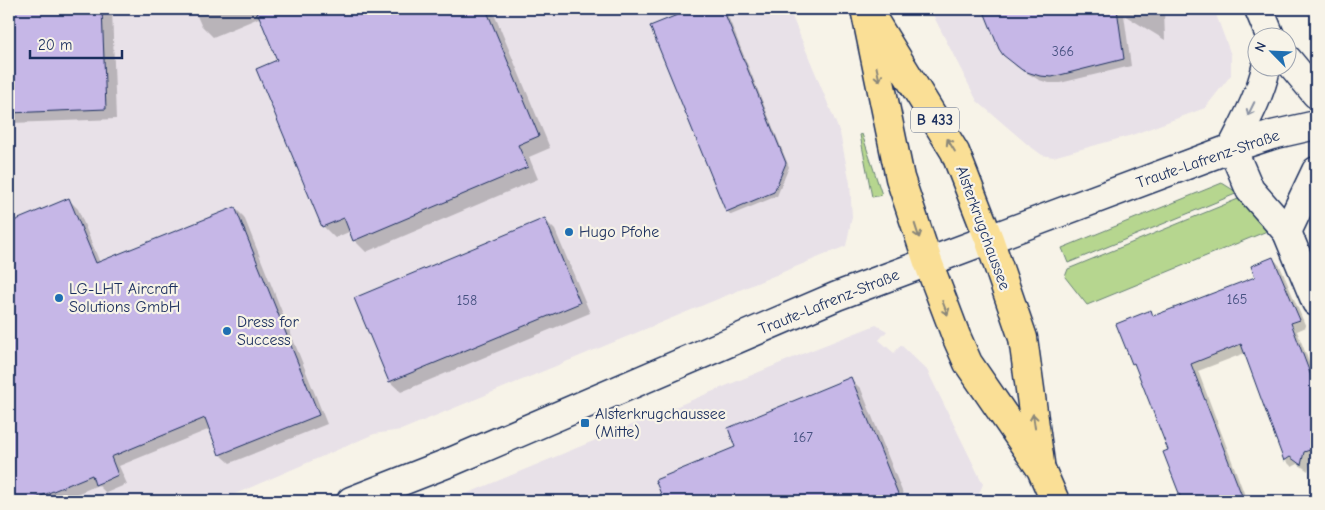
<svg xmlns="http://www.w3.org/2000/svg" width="1325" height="510" font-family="'Comic Neue',sans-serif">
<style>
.built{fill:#e8e1e8}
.green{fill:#b6d68f;stroke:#688276}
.shadow{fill:#0003}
.building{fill:#c6b7e7;stroke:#1b2f5e}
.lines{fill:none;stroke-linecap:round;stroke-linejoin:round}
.minor-casing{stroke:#1b2f5e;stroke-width:31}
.tertiary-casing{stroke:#1b2f5e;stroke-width:31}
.secondary-casing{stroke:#1b2f5e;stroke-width:31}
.primary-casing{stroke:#1b2f5e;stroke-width:31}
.minor{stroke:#f7f3e8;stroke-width:28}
.tertiary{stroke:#f7f3e8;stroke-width:28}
.secondary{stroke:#f7f3e8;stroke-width:28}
.primary{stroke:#fadf96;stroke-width:28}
.oneway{stroke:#8a877a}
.oneway2{stroke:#8991a3}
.poi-dot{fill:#1f6fb2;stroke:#f7f3e8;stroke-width:2}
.labels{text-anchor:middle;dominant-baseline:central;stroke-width:4.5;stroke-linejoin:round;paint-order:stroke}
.number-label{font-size:14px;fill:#465180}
.shield{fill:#f7f3e8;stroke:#5d6a87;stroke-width:1}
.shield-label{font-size:15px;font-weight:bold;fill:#1b2f5e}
.street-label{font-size:16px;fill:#1b2f5e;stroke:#f7f3e8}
.poi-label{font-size:16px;fill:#1b2f5e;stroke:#f7f3e8;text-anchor:start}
</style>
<rect width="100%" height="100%" fill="#f7f3e8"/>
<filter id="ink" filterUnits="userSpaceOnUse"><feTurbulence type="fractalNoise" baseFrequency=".02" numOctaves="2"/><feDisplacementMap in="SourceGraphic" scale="10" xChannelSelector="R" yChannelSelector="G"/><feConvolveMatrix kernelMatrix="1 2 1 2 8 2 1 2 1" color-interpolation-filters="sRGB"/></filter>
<g filter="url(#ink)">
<g class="built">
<path d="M9 9H789L840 133 850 183 852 217 846 246 401 430 374 434 219 501H9Z"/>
<path d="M930 9H1214L1231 55V75L1205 108 1132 135 1053 157 1042 155 1027 144 977 101Z"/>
<path d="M876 325 887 331 879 340 894 353 901 345 927 370 983 484 976 501H455L454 499 807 352Z"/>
</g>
<g class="green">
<path d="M862 134 882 195 872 197 860 135Z"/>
<path d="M1222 183 1238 193 1068 263 1062 248Z"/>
<path d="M1243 197 1272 229 1087 305 1065 277 1068 269Z"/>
</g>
<g class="shadow">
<path d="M9 9H112L116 119 12 123 9 119Z"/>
<path d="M194 9H492L550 148 529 157 538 179 366 252 354 240 351 231 335 238 324 227 258 70 279 60 261 17 213 37 201 25Z"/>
<path d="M579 9H601L586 15Z"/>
<path d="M696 9H725L789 167 777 196 731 215 727 211 651 27Z"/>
<path d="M984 9H1164L1165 40 1124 15 1131 66 1060 83H1049L1039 80 1017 67 1009 59 1000 48Z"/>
<path d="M69 200 78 209 100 263 235 208 244 217 327 424 230 463 220 454 210 429 119 466 127 484 106 493 98 485 60 501H9V450L15 453 9 437V224Z"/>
<path d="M545 220 555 230 590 313 401 392 390 382 356 298Z"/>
<path d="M1273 258 1280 266 1306 327 1297 331 1316 380V457L1311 459 1308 471 1298 464 1292 467 1285 460 1245 353 1198 371 1247 501H1183L1164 453 1169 451 1138 368 1133 363 1150 312 1155 316 1257 277Z"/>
<path d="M851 379 861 389 906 501H665L656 480 737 447Z"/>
</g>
<g class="building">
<path d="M9 9H102L106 109 9 113Z"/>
<path d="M256 9H486L539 136 518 145 528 167 353 241 344 218 322 227 256 69 277 60Z"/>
<path d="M692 9H723L786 163 774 192 726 212 650 26Z"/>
<path d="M983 9H1117L1124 59 1052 77 1040 76 1030 73 1022 70 1003 55 999 49Z"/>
<path d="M69 198 96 263 235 207 319 415 219 455 205 418 111 457 118 475 107 480 95 485 92 475 29 501H9V223Z"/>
<path d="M545 218 580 303 389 382 354 298Z"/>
<path d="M1273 257 1300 320 1291 323 1316 389V448L1304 452 1301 465 1290 457 1284 461 1241 344 1191 364 1244 501H1182L1163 452 1168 450 1134 363 1132 364 1116 324 1151 310 1153 316 1255 277 1251 266Z"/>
<path d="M851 377 901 501H664L655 480 735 447 728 428Z"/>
</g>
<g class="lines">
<g class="minor-casing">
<g id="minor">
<path d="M1259 9 1271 38"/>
<path d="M1288 60 1316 94"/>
<path d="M1266 68C1260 96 1245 122 1232 148L1250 190 1287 232 1316 302"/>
<path d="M1287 232 1316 171"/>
</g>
</g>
<g class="tertiary-casing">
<path id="tertiary" d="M351 501 453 461 837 296 928 262"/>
</g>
<g class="secondary-casing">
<path id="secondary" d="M928 262 1232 148 1272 135 1316 125"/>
</g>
<g class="primary-casing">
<g id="primary">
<path d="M865 9 900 178 928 262 956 336 968 363 1041 469 1055 501"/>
<path d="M875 22 955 152 989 239 1023 338 1040 463"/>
</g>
</g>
<use href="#minor" class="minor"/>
<use href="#tertiary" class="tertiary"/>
<use href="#secondary" class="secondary"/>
<use href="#primary" class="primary"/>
</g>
<defs><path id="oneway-shaft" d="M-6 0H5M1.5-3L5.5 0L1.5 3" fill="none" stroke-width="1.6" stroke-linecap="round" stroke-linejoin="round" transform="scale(1.25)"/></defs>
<g class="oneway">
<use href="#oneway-shaft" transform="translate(878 74) rotate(78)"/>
<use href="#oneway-shaft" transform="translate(951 145) rotate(-121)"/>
<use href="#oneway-shaft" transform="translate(917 231) rotate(72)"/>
<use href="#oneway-shaft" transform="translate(945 308) rotate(69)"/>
<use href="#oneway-shaft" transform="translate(1034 421) rotate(-98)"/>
</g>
<use class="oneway2" href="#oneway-shaft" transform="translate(1251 109) rotate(116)"/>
</g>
<g class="poi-dot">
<circle cx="569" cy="232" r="5"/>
<circle cx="59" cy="298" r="5"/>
<circle cx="227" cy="331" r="5"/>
<rect x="580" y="418" width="10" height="10" rx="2.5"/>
</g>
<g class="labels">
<g class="number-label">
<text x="1063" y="51">366</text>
<text x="1237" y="299">165</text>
<text x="467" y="300">158</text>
<text x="803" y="437">167</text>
</g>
<rect class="shield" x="911" y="107.5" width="48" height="25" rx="4"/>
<g class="shield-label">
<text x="935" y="120">B 433</text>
</g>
<g class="street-label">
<text transform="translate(1208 159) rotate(-19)">Traute-Lafrenz-Straße</text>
<text transform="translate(983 228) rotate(70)">Alsterkrugchaussee</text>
<text transform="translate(829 302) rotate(-22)">Traute-Lafrenz-Straße</text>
</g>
<g class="poi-label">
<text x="579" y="232">Hugo Pfohe</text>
<text x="69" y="289">LG-LHT Aircraft<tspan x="69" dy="18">Solutions GmbH</tspan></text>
<text x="237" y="322">Dress for<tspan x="237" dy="18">Success</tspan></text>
<text x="595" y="414">Alsterkrugchaussee<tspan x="595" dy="18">(Mitte)</tspan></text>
</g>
</g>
<rect width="1325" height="510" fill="none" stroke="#f7f3e8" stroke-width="30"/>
<rect x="15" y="15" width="1295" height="480" fill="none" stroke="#1b2f5e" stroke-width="2" filter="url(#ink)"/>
<g transform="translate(1272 52) rotate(294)"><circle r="24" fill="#f7f3e8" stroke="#9fa5b1"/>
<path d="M0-4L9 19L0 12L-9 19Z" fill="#1f6fb2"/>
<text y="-8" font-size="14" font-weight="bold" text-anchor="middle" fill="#1b2f5e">N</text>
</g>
<path d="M30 50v8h92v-8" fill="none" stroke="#1b2f5e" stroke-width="2.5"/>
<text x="38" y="50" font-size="15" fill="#1b2f5e" stroke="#f7f3e8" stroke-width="4" paint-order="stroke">20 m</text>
</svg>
